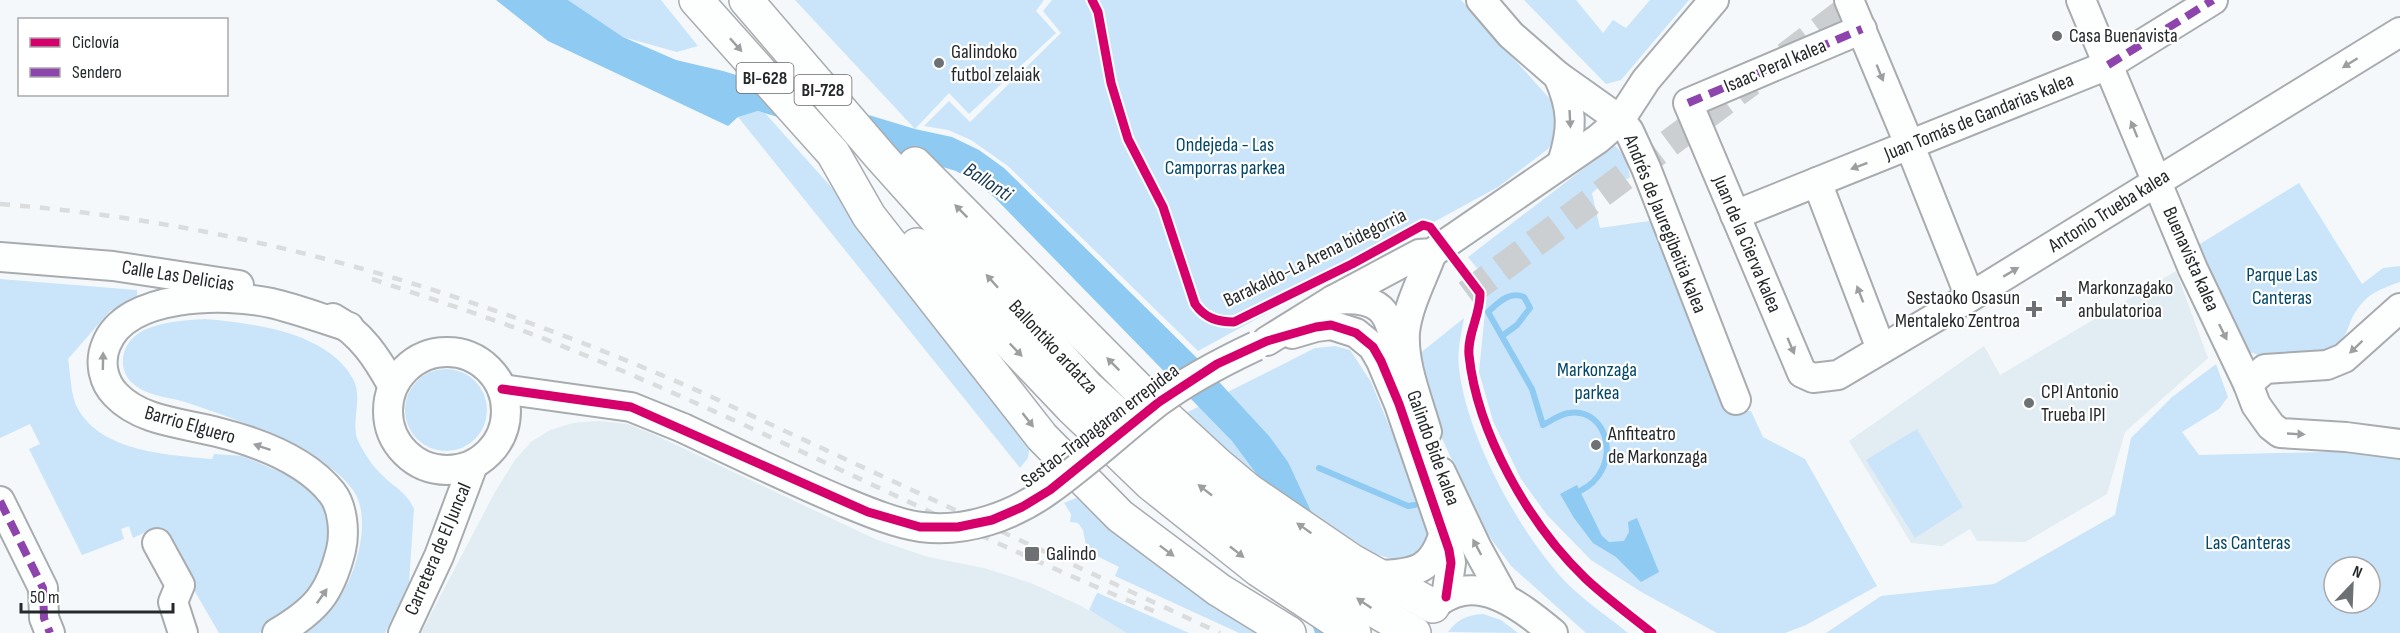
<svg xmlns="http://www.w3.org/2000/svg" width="2400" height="633" font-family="'Sofia Sans Condensed',sans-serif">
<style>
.built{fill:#e1ecf3}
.green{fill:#cae5f9;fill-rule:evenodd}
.water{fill:#8ecaf1}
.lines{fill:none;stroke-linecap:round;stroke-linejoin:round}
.stream{stroke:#8ecaf1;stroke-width:6}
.minor-tunnel{stroke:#cbcfd1;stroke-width:28;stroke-dasharray:28 14;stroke-linecap:butt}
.minor-casing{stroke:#a9acaf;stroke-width:32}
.major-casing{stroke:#a9acaf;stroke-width:36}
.minor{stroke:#fdfefe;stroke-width:28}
.major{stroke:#fdfefe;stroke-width:33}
.rail{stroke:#dadcdd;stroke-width:4.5;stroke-dasharray:10 10;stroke-linecap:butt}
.minor-bridge-casing{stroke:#a9acaf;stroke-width:32;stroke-linecap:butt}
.minor-bridge{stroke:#fdfefe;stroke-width:28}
.quiet{stroke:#8e44ad;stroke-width:8;stroke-dasharray:15 8;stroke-linecap:butt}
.cycleway-casing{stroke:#fff;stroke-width:13}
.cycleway{stroke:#d6006c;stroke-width:9}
.oneway{fill:#9c9e9f}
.poi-dot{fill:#6d7174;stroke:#fff;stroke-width:2}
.labels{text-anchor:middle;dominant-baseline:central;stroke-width:4.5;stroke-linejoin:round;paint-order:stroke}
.shield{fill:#fff;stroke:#66696b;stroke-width:1.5}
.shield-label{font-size:18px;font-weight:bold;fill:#25292b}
.poi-label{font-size:20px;fill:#25292b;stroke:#fff;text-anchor:start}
.street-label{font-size:20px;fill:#25292b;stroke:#fff}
.park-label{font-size:20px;fill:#00476a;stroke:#fff}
.water-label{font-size:21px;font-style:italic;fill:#163a50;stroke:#fff}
</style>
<rect width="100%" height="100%" fill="#f4f8fb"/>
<g class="built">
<path d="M2176 271 2208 358 2125 432 2107 494 2025 542 1977 541 1970 529 1942 546 1911 543 1849 441 1984 346 2000 375Z"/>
<path d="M599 421 628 424 655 435 875 539 928 557 984 568 1031 583 1079 605 1129 633H421L495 492 515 460 531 442 550 430 573 423Z"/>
</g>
<g class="green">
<path d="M568 0H661L698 46 677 52 623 37Z"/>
<path d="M795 0H1044L1036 11 1056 33 969 114 949 93 915 129Z"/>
<path d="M1052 0H1461L1550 99 1555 110 1557 120 1554 140 1548 149 1498 187 1198 351 1008 166 971 140 948 130 924 126 949 101 970 122 1061 33 1043 11Z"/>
<path d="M1524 0H1576L1603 33 1613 20 1626 28 1650 0H1689L1621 80 1606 84Z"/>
<path d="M758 111 765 113 840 197 1030 443 1028 458 1020 468 738 117Z"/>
<path d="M1611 142C1623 152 1628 162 1630 178L1601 185 1592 193 1600 228 1656 220 1737 410 1751 411 1763 437 1805 459 1877 586 1806 625 1785 633H1717L1643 593 1591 560 1547 515 1521 479 1493 421 1479 372 1488 282 1468 257 1596 159Z"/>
<path d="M2299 183 2362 284 2383 268 2400 266V282C2376 291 2367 293 2353 316 2349 324 2347 334 2341 341 2330 351 2294 358 2279 358 2266 358 2251 353 2239 348L2195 247Z"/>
<path d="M0 279 137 290V297L110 311 68 359C71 374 70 395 78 409 102 452 169 455 212 459L214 454 243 456 305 483 324 503 332 525 321 575 302 605 259 633H219L157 527 133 538 129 526 121 529 124 539 82 555 29 449 40 444 30 424 0 438Z"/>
<path d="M1464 318C1461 335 1457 351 1459 368 1466 434 1517 528 1561 577 1580 598 1606 615 1628 633H1586L1511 566 1483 528 1434 421 1419 354Z"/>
<path d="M205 319C252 323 328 332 353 379 364 399 349 423 359 443 365 454 371 464 380 473 392 486 407 492 414 509L409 583 385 633H304C334 614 352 583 359 549 363 532 364 511 356 495 334 453 233 418 188 403 171 397 151 397 136 386 127 380 122 370 123 359 127 322 177 321 205 319Z"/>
<path d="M1335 346 1350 350 1371 382 1417 493 1429 536 1419 553 1402 562 1372 553 1222 455 1178 417 1315 348Z"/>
<path d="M2216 364 2228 397 2219 409 2182 432 2199 455 2365 451 2400 458V633H1826L1881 596 1994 584 2115 515 2131 438 2172 397ZM2334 567H2370V603H2334Z"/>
<circle cx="446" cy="410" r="41"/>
<path d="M1917 429 1963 507 1915 538 1866 460Z"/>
<path d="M1085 497 1262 633H1239L1115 576 1119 567 1087 551 1083 530 1078 523 1070 522 1071 514 1064 503 1076 498Z"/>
<path d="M1097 593H1098L1189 633H1127L1089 610Z"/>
<path d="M1483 614 1501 620 1518 633 1448 632C1458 619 1467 615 1483 614Z"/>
</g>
<g class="water">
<path d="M496 0H568L623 37 676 60 723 71 915 129 952 137 979 150 1004 168 1197 358 1269 436 1288 462 1316 522 1351 633H1315L1261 480 1232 441 995 198 976 182 956 171 758 111 738 117 728 126 548 41Z"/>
<path d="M1577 485 1602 536 1609 542 1624 541 1629 532 1628 522 1637 518 1659 572 1641 582 1616 557 1593 543 1574 518 1560 494Z"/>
</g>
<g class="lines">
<g class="stream">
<path d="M1502 336 1517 325 1530 308 1524 297C1509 291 1499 302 1488 312L1532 389 1543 425C1551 421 1560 414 1569 413 1609 407 1624 469 1580 491"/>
<path d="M1319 468 1408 506 1415 505"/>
</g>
<g class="minor-tunnel">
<path d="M1786 56 1860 0"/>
<path d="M1467 294 1751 82"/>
</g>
<g class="minor-casing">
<g id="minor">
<path d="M1481 0 1511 35 1558 76 1620 120 1629 131 1646 168 1736 400"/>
<path d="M1849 0 1910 146 1970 297"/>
<path d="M2081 0 2193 269 2248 384"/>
<path d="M1862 29 1688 103 1802 373 1813 378 1838 375 1970 297 2400 32"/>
<path d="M1558 76C1573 109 1573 129 1562 163"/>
<path d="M1817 182 1881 349"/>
<path d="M1735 215 2108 65 2213 0"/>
<path d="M0 257 113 266 239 285"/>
<path d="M1333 300C1380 296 1391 309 1396 355"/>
<path d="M2400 308 2344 358 2327 365 2265 369 2248 384 2256 405 2271 426 2280 433 2346 437 2400 444"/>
<path d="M333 318C361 333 377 358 392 385"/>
<path d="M1292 334 1316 327 1331 325 1356 333 1373 347 1381 361 1399 404 1449 550 1451 563 1446 597"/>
<path d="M1267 341 1333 300 1419 254 1432 253 1598 139 1620 120 1646 80 1714 0"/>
<circle cx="447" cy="411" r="59"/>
<path d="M502 389 631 407 683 428"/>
<path d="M1427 432C1418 400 1403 365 1405 332 1408 305 1423 278 1432 253"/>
<path d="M1441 472 1477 548 1505 599"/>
<path d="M0 501 43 588 44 618 50 633"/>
<path d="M157 543 180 585 173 602 183 633"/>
<path d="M1377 575C1414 574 1433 571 1444 532"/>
<path d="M1432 607C1474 569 1518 604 1553 633"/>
<path d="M277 633C316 610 330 594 341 550 345 533 343 507 332 493 306 460 257 442 217 432 184 423 142 422 116 395 103 382 99 362 106 345 126 293 225 293 271 303 297 309 323 319 349 327"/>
<path d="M403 633 439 556 473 465"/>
</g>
</g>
<g class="major-casing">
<g id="major">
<path d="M696 0 833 153 869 216 1042 437 1120 516 1219 590 1289 633"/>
<path d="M746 0 880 156 1087 387 1175 467 1276 545 1379 613 1414 633"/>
<path d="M915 164 1166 417 1217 464 1248 490 1352 561 1433 606"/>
<path d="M917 245 1071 407 1151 484 1259 570 1354 633"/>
</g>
</g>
<use href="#minor" class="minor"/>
<use href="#major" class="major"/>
<g class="rail">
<path d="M0 204C252 224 473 292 703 393L1220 633"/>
<path d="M372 279C441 302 510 324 577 352 773 432 960 532 1156 612"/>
</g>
<g class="minor-bridge-casing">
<path id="minor-bridge" d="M683 428C736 453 789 479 844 502 866 511 897 524 921 527 966 533 1013 516 1049 490 1087 463 1121 431 1158 402 1189 379 1222 362 1256 346"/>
</g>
<use href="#minor-bridge" class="minor-bridge"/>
<g class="quiet">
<path d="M2108 65 2213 0"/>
<path d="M1688 103 1862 29"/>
<path d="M0 501 43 588 44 618 50 633"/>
</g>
<g class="cycleway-casing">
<g id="cycleway">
<path d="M1092 0 1098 12 1111 83 1128 139 1163 207 1195 304C1205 318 1217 322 1234 322L1352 264 1423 225 1430 227 1480 293C1481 314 1467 334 1469 355 1477 433 1529 524 1585 578 1606 598 1630 615 1652 633"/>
<path d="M502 389 631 407 868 512 920 527H958L992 520 1022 507 1050 490 1159 402 1217 364 1267 341 1316 327 1331 325 1356 333 1373 347 1381 361 1399 404 1449 550 1451 563 1446 597"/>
</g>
</g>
<use href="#cycleway" class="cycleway"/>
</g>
<defs><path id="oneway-solid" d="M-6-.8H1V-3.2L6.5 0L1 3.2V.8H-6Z" transform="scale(1.5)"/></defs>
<g class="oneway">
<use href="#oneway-solid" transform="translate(736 45) rotate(48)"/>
<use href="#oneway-solid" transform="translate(2350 63) rotate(148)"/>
<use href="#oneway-solid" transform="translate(1880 73) rotate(68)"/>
<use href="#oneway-solid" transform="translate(1570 119) rotate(87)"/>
<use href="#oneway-solid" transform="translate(2134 129) rotate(-112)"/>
<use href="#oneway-solid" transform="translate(1859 166) rotate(159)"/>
<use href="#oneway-solid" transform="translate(961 211) rotate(-135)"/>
<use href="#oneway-solid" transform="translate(2011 272) rotate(-31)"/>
<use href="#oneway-solid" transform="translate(992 281) rotate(-132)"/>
<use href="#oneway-solid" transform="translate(1860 294) rotate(-111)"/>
<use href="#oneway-solid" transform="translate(2223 332) rotate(64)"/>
<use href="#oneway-solid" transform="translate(1791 346) rotate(67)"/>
<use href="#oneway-solid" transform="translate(2356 347) rotate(136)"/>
<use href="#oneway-solid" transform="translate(1016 350) rotate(46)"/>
<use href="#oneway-solid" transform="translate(103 361) rotate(-89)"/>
<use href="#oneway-solid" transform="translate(1113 364) rotate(-135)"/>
<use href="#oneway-solid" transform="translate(1028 420) rotate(52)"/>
<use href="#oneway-solid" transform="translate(2296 434) rotate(3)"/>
<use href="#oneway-solid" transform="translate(262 447) rotate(-161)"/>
<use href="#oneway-solid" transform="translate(1205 490) rotate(-142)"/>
<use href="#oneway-solid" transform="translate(1304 528) rotate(-145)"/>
<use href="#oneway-solid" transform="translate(1477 547) rotate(-118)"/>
<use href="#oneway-solid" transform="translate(1167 551) rotate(37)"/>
<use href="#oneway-solid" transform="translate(1237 552) rotate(38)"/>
<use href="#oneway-solid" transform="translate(322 596) rotate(-55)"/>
<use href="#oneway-solid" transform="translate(1364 603) rotate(-146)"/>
</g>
<g class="poi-dot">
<circle cx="2057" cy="36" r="6"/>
<circle cx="939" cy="63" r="6"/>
<path d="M2061 290h6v6h6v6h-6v6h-6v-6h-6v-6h6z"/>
<path d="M2031 300h6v6h6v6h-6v6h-6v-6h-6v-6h6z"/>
<circle cx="2029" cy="403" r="6"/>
<circle cx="1596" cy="445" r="6"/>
<rect x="1024" y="546" width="16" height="16" rx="3"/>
</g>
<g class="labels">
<g class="shield">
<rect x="736.5" y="63" width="57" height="30" rx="4.5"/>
<rect x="794.5" y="75" width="57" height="30" rx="4.5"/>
</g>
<g class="shield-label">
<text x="765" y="78">BI-628</text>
<text x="823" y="90">BI-728</text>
</g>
<g class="poi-label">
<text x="2069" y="36">Casa Buenavista</text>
<text x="951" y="52">Galindoko<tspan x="951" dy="23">futbol zelaiak</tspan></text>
<text x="2078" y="288">Markonzagako<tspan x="2078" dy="23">anbulatorioa</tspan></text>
<text x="2020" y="298" text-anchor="end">Sestaoko Osasun<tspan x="2020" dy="23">Mentaleko Zentroa</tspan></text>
<text x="2041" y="392">CPI Antonio<tspan x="2041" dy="23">Trueba IPI</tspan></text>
<text x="1608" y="434">Anfiteatro<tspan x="1608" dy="23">de Markonzaga</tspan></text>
<text x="1046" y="554">Galindo</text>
</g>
<g class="street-label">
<text transform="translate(1775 66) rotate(-23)">Isaac Peral kalea</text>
<text transform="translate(1979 117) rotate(-22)">Juan Tomás de Gandarias kalea</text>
<text transform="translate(2109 211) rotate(-32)">Antonio Trueba kalea</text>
<text transform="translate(1665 224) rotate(68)">Andrés de Jauregibeitia kalea</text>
<text transform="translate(1747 244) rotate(67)">Juan de la Cierva kalea</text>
<text transform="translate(1315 258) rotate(-26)">Barakaldo-La Arena bidegorria</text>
<text transform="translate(2191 259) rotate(66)">Buenavista kalea</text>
<text transform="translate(178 276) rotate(9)">Calle Las Delicias</text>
<text transform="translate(1053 347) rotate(47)">Ballontiko ardatza</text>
<text transform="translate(190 425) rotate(16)">Barrio Elguero</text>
<text transform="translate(1100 426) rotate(-37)">Sestao-Trapagaran errepidea</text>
<text transform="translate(1433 448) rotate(70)">Galindo Bide kalea</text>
<text transform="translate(438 549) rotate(-67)">Carretera de El Juncal</text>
</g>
<g class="park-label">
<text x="1225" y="145">Ondejeda - Las<tspan x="1225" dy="23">Camporras parkea</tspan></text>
<text x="2282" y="275">Parque Las<tspan x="2282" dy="23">Canteras</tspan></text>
<text x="1597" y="370">Markonzaga<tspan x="1597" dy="23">parkea</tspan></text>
<text x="2248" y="543">Las Canteras</text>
</g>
<g class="water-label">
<text transform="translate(988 182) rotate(33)">Ballonti</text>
</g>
</g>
<rect x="18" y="18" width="210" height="78" fill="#ffffff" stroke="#a8a9aa" stroke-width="1.5"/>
<rect x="30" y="38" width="30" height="9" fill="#d6006c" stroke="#a8a9aa" stroke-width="1.5"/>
<text x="72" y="48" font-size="18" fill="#25292b">Ciclovía</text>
<rect x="30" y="68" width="30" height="9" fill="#8e44ad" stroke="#a8a9aa" stroke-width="1.5"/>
<text x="72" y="78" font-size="18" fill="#25292b">Sendero</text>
<g transform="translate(2352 585) rotate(23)"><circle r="28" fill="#ffffff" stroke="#a8a9aa" stroke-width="1.5"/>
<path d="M0-4.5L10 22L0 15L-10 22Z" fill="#6d7174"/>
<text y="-9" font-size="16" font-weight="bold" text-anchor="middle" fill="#25292b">N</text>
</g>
<path d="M21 603v9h152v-9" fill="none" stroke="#25292b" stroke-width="3"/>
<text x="30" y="603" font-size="18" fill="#25292b" stroke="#ffffff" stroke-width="4.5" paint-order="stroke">50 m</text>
</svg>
